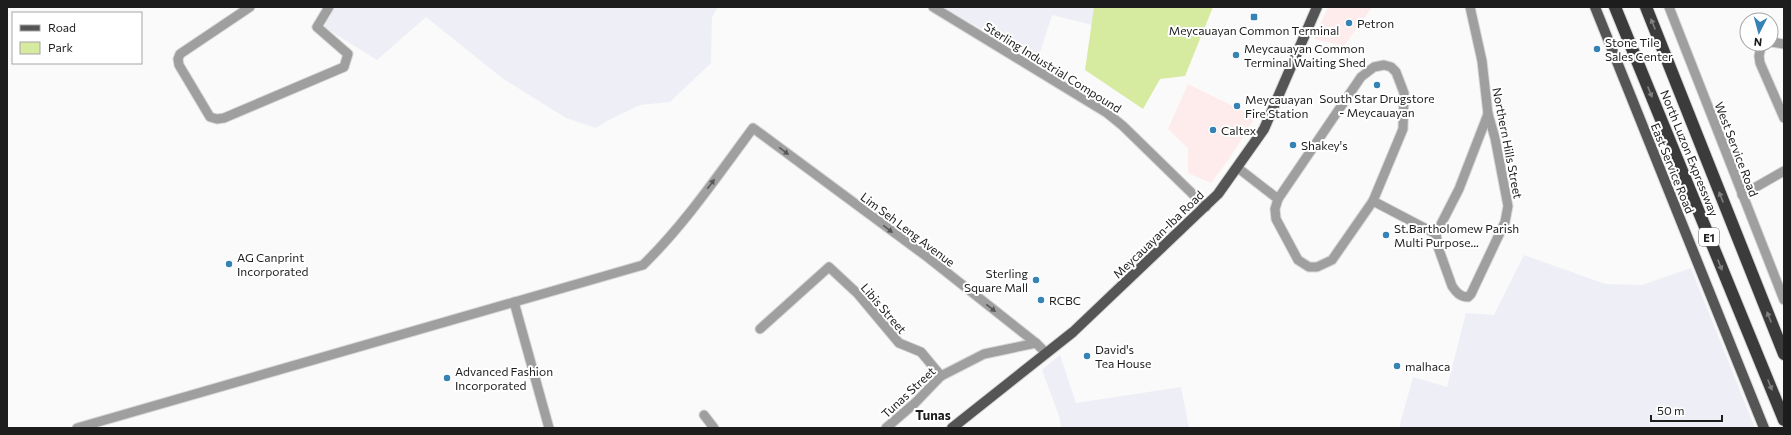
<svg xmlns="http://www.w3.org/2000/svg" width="1791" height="435" font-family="Commissioner,sans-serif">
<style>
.commercial{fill:#fdeceb}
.built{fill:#eeeef6}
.green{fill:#d6eb9f}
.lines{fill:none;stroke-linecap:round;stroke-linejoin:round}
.minor-casing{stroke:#d7d7d7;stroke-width:11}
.major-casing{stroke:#d7d7d7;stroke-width:12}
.highway-casing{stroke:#d7d7d7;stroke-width:14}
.minor{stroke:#9f9f9f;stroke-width:9}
.major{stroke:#555;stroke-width:10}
.highway{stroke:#3c3b3c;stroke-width:12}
.oneway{fill:#808080}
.oneway2{fill:#585858}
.poi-dot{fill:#3582b5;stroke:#fff;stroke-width:1.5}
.labels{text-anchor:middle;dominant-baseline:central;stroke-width:4;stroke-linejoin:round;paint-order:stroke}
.shield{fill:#fff;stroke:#616161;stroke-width:1}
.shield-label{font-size:11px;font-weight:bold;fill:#1d1d1d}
.poi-label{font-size:12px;fill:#1d1d1d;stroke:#fff;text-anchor:start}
.street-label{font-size:12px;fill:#1d1d1d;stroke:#fff}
.neighbourhood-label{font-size:13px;font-weight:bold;fill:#1d1d1d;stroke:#fff}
</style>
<rect width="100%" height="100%" fill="#fafafb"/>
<g class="commercial">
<path d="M1328 7H1372L1344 46 1314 39Z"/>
<path d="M1188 84 1255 117 1231 156 1211 183 1188 173V148L1168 129Z"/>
</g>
<g class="built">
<path d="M335 7H718L712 17 711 63 670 102 640 105 607 121 596 128 566 118 502 78 426 17 377 60 324 27Z"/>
<path d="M944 7H1094L1092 25 1052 15 1037 62Z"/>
<path d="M1524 255 1605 284 1642 285 1691 268 1755 428H1399L1413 377 1447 387 1466 313 1494 315Z"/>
<path d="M1060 355 1076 403 1181 387 1189 428H1061L1059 416 1042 370Z"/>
</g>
<path class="green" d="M1094 7H1213L1185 76 1160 79 1143 109 1085 70Z"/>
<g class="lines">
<g class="minor-casing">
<g id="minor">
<path d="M250 7 180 54 178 59 179 65 210 117 217 119 224 118 344 67 348 54 317 27 329 7"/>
<path d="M933 7 1107 113 1123 126 1206 207"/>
<path d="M1669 7 1784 300"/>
<path d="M1771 42 1784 44"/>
<path d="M1766 44 1761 47 1759 56 1760 63 1784 118"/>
<path d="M1384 65 1391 67 1396 72 1404 93 1403 129 1373 201 1332 260 1317 267H1309L1298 260 1276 219 1275 209 1278 199 1361 77 1374 67Z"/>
<path d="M1238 168 1278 199"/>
<path d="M1742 195 1784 171"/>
<path d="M1373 201 1436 234 1438 247 1452 286C1456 292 1460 297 1468 297L1471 294 1505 222 1508 206 1495 138 1488 114 1482 61 1470 7"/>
<path d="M1436 234 1459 189 1488 114"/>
<path d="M514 302 549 428"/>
<path d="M760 329 829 267 858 294 899 343 921 352 941 376"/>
<path d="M704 415 714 428"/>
<path d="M77 428 643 265C685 224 718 175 753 128L926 256 1036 343 1046 353"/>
<path d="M886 428 915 403 941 376 984 354 1036 343"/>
</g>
</g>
<g class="major-casing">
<g id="major">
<path d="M1595 7 1764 428"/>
<path d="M952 428 1073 332 1218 194 1264 129 1317 7"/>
</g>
</g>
<g class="highway-casing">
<g id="highway">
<path d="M1615 7 1784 420"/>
<path d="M1646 7 1784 354"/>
</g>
</g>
<use href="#minor" class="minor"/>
<use href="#major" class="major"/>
<use href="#highway" class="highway"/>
</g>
<defs><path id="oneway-solid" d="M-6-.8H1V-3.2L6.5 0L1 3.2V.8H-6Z"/></defs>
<g class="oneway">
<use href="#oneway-solid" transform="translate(1653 24) rotate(-112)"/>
<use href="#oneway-solid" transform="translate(1650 92) rotate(68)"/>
<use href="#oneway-solid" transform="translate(1721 197) rotate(-112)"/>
<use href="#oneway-solid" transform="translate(1720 265) rotate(68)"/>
<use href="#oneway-solid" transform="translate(1769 317) rotate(-112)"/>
<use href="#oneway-solid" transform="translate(1770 385) rotate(68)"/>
</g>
<g class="oneway2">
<use href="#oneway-solid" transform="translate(784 151) rotate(37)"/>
<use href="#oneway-solid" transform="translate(711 184) rotate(-53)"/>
<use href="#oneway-solid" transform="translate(888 229) rotate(37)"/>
<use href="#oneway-solid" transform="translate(991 308) rotate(38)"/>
</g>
<g class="poi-dot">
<rect x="1250" y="13" width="8" height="8" rx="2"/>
<circle cx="1349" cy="23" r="4"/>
<circle cx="1597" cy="49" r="4"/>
<circle cx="1236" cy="55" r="4"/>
<circle cx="1377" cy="85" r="4"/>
<circle cx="1237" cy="106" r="4"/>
<circle cx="1213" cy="130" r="4"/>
<circle cx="1293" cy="145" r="4"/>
<circle cx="1386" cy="235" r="4"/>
<circle cx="229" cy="264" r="4"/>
<circle cx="1036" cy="280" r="4"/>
<circle cx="1041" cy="300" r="4"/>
<circle cx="1087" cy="356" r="4"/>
<circle cx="1397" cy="366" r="4"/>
<circle cx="447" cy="378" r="4"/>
</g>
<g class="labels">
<rect class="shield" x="1699" y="228" width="20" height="18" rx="3"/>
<g class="shield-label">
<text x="1709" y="237">E1</text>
</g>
<g class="poi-label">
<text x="1357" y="23">Petron</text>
<text x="1254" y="30" text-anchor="middle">Meycauayan Common Terminal</text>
<text x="1605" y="42">Stone Tile<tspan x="1605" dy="14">Sales Center</tspan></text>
<text x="1244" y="48">Meycauayan Common<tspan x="1244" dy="14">Terminal Waiting Shed</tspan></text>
<text x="1377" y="98" text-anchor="middle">South Star Drugstore<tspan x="1377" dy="14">- Meycauayan</tspan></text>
<text x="1245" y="99">Meycauayan<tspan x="1245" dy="14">Fire Station</tspan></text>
<text x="1221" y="130">Caltex</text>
<text x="1301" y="145">Shakey's</text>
<text x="1394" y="228">St.Bartholomew Parish<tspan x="1394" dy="14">Multi Purpose...</tspan></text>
<text x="237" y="257">AG Canprint<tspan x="237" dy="14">Incorporated</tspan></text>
<text x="1028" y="273" text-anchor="end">Sterling<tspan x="1028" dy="14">Square Mall</tspan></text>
<text x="1049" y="300">RCBC</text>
<text x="1095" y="349">David's<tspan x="1095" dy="14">Tea House</tspan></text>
<text x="1405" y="366">malhaca</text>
<text x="455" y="371">Advanced Fashion<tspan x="455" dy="14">Incorporated</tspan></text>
</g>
<g class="street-label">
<text transform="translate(1053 67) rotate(32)">Sterling Industrial Compound</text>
<text transform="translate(1508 143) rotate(79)">Northern Hills Street</text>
<text transform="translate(1737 149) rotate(69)">West Service Road</text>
<text transform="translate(1690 153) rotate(68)">North Luzon Expressway</text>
<text transform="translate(1673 168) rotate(68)">East Service Road</text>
<text transform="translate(908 229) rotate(37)">Lim Seh Leng Avenue</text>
<text transform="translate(1158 234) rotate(-44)">Meycauayan-Iba Road</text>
<text transform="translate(884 308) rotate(49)">Libis Street</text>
<text transform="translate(908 392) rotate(-43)">Tunas Street</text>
</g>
<g class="neighbourhood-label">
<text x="933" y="415">Tunas</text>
</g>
</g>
<rect width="1791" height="435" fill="none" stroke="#1d1d1d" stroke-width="16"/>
<rect x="12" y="12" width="130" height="52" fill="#ffffff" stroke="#a5a5a5"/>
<rect x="20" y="25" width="20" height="6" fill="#555555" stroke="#a5a5a5"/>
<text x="48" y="32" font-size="12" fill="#1d1d1d">Road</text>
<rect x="20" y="42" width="20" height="12" fill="#d6eb9f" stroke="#a5a5a5"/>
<text x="48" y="52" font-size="12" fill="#1d1d1d">Park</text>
<g transform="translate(1759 32) rotate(186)"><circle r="19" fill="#ffffff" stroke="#a5a5a5"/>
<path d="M0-3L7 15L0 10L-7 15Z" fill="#3582b5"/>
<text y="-6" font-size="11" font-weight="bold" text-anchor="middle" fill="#1d1d1d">N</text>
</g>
<path d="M1651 415v6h71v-6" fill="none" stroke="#1d1d1d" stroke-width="2"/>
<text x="1657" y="415" font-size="12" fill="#1d1d1d" stroke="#ffffff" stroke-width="3" paint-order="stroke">50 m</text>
</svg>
